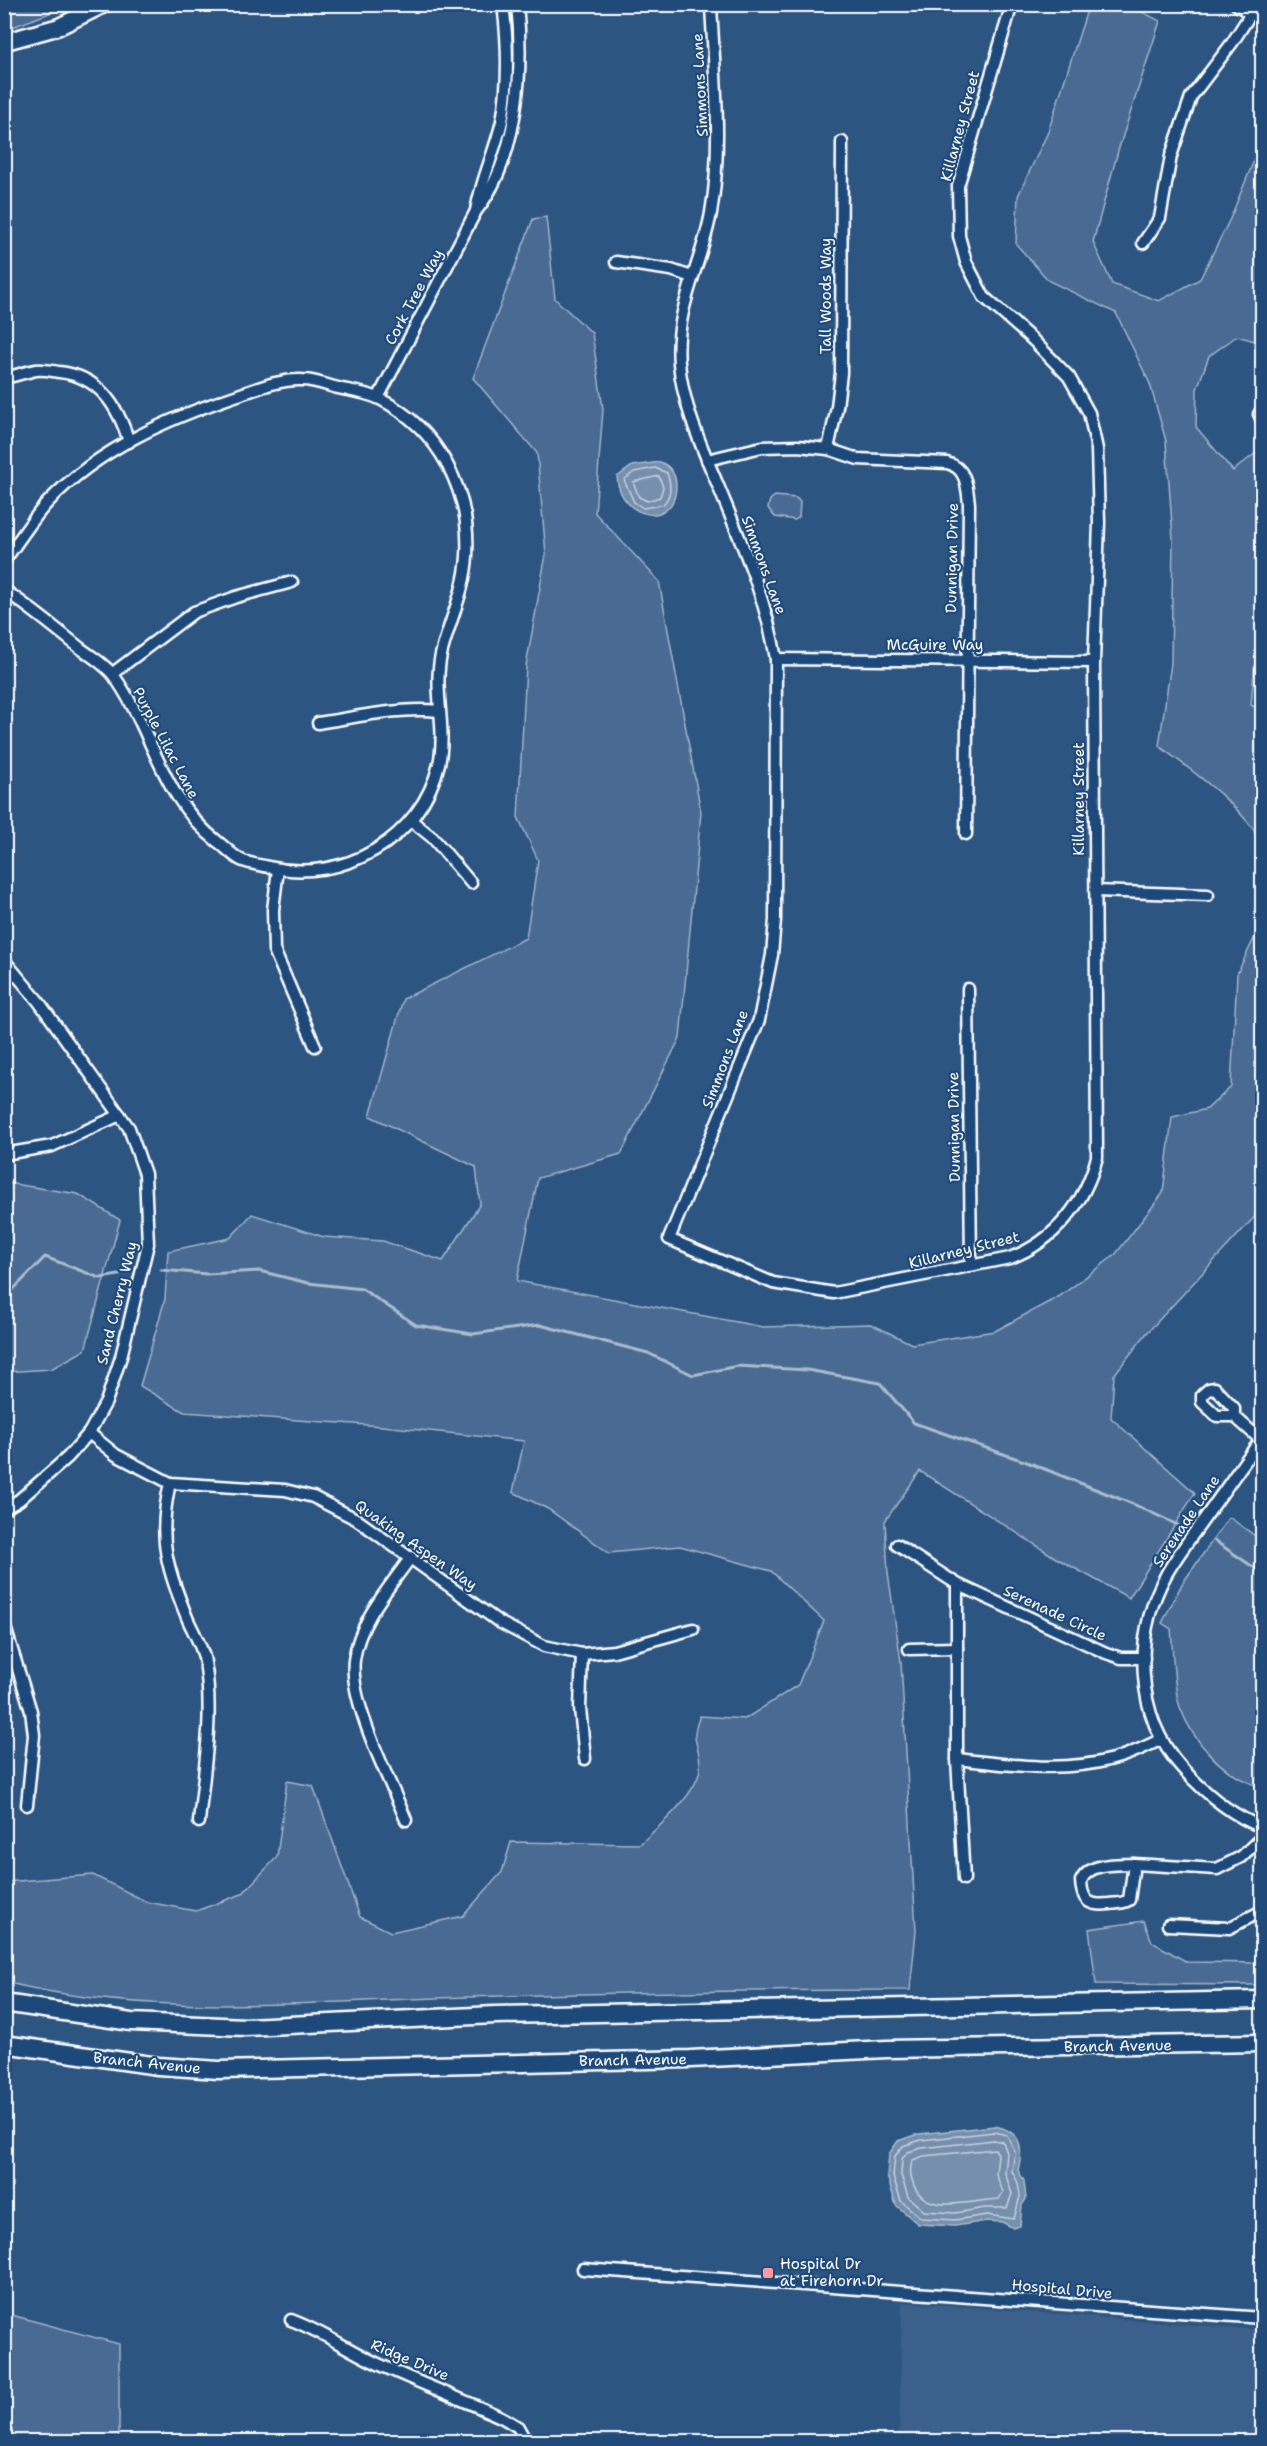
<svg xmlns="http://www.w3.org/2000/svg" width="1267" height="2446" font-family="'Shantell Sans',sans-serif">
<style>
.built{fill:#3b618b}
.green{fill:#486b92;stroke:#a4b5c8;stroke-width:1.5}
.water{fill:#748fad;stroke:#acbcce;stroke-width:1.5}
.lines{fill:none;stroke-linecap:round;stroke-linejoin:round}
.shore{stroke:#c7d2de;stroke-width:1.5}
.stream{stroke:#acbcce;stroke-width:3}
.minor-casing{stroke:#fff;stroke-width:15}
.secondary-casing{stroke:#fff;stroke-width:20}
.trunk-casing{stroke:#fff;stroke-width:21}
.minor{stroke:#1f4a7a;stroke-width:10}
.secondary{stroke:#1f4a7a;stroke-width:15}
.trunk{stroke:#1f4a7a;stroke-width:16}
.poi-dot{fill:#ff9aa2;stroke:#1f4a7a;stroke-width:2}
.labels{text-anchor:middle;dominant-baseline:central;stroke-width:4.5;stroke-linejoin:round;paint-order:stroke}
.street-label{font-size:15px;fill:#fff;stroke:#1f4a7a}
.poi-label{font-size:15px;fill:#fff;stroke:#1f4a7a;text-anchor:start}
</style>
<rect width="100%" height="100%" fill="#2c5582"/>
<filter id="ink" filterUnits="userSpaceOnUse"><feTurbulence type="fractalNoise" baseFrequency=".0167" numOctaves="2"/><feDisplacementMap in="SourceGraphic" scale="12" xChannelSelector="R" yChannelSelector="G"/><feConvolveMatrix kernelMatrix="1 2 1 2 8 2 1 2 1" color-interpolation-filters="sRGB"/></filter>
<g filter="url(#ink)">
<path class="built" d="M902 2302 1262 2330V2441H899Z"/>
<g class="green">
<path d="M5 4H71V5L5 30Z"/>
<path d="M1089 4 1129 5 1160 21 1118 151 1093 242 1112 284 1159 301 1200 279 1230 219 1262 141V343L1237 336 1209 356 1197 389 1196 427 1233 471 1262 448V627L1256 650 1251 705 1262 711V845C1248 810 1190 769 1159 746L1171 663 1173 539 1166 441 1150 384 1116 313 1049 281 1016 244 1018 196 1048 132Z"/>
<path d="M546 217 555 299 592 333 603 409 595 513 659 581 701 812 680 1038 621 1154 538 1178 517 1281 763 1327 871 1324 912 1344 995 1331 1060 1296 1115 1255 1163 1193 1172 1117 1207 1109 1231 1087 1237 974 1262 922V1209L1146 1334 1114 1375 1111 1418 1195 1493 1129 1598 1056 1558 920 1471 885 1521 888 1573 901 1662 916 1931 910 1990C752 1990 594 1993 436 1998 293 2003 144 2017 5 1982V1882L93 1875 147 1902 196 1911 242 1894 277 1857 287 1781 313 1786 360 1917 391 1932 463 1916 502 1872 511 1842 640 1844C658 1827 702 1791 700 1764 699 1739 689 1743 700 1716L745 1719 798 1685 824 1621 771 1571 680 1546 609 1553 548 1509 513 1492 524 1441 382 1426 184 1412 140 1386 165 1299 168 1251 230 1238 252 1214 324 1237 383 1241 443 1261 480 1204 476 1167 370 1116 403 999 526 938 538 860 518 817 526 666 546 554 537 453 473 378 533 219Z"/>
<path d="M775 496 796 498 800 502 799 517 795 520 775 517 768 508 770 500Z"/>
<path d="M7 1183 78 1194 120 1220 85 1350 51 1369 5 1372 4 1186Z"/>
<path d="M1229 1517 1262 1541V1787C1226 1778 1193 1743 1180 1707 1173 1689 1173 1650 1171 1629L1162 1623 1182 1584Z"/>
<path d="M1144 1921 1152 1942 1187 1962 1262 1963V1985L1096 1984 1089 1929Z"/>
<path d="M4 2313 119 2344V2441H5Z"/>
</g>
<g class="water">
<path d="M660 462C670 466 675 473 676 483 678 530 620 521 617 477L632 466Z"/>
<path d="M995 2126C1021 2132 1024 2146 1018 2170L1024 2181 1026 2199 1022 2205 1020 2226 1013 2228 1002 2222 987 2221 955 2226 918 2224 896 2205 887 2176 889 2154 898 2141 919 2134Z"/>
</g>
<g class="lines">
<g class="shore">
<path d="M655 468 667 473C671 484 672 497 662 505L643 508 634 502 624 480 634 472Z"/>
<path d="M659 476 663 487 660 497 647 501 639 497 633 482Z"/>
<path d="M994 2132 1007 2135 1015 2152 1012 2171 1018 2183 1020 2196 1014 2219 987 2215 955 2220 921 2218 901 2201 893 2176 895 2156 903 2146 921 2140Z"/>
<path d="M994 2140 1003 2142 1007 2153 1005 2173 1012 2194 1007 2208H985L955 2213 924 2211 908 2197 901 2175 902 2159 908 2152 922 2148Z"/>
<path d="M995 2149 998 2154 996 2174 1003 2192 999 2199C972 2200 924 2217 913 2183 910 2175 909 2168 913 2160L924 2156Z"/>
</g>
<g class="stream">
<path d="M161 1270 207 1274 259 1271 308 1283 362 1289 416 1325 473 1334 540 1325 648 1353 693 1375 738 1366 807 1370 880 1383 914 1423 1027 1462 1133 1504 1178 1525"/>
<path d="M4 1299 45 1257 100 1278 119 1275"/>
<path d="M1215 1541 1262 1573"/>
</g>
<g class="minor-casing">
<g id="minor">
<path d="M711 4C714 74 723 144 711 213 702 263 674 310 679 363 683 407 702 447 719 488 742 544 766 598 776 659L775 920 772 955 759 1020 669 1239 773 1283 834 1293 1010 1258C1055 1241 1085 1203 1097 1157L1094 662 1099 523 1097 449 1089 413 1069 377 1033 340 984 297 966 262 959 236 958 186 1012 4"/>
<path d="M1236 4 1250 14"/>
<path d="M476 211C481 180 495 152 502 121 509 83 508 43 503 4"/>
<path d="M1143 243 1160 218 1171 156 1191 97 1232 43 1257 4"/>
<path d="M616 262 671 270 692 277"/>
<path d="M4 378C15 376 25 372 36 370 43 369 52 371 59 372 99 376 118 406 129 442"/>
<path d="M378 398 476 211C518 160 524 69 517 4"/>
<path d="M1259 414 1262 420"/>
<path d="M828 449 837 407 841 373 842 142"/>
<path d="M707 460 762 447 798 446 828 449 858 459 947 463C967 468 967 487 969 504L966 834"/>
<path d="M4 561C19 541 32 519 48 502 99 448 170 418 238 395 259 388 280 379 302 380 314 380 326 385 338 388 351 391 368 393 380 399 439 429 471 491 467 556 465 592 449 621 441 655 433 691 447 729 439 764 421 839 343 884 269 867 261 865 249 864 241 860 233 856 225 847 218 842 160 797 154 732 114 676 106 665 91 656 80 648 55 628 31 608 4 590"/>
<path d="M776 659 1094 662"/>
<path d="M113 673 194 612 236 597 292 582"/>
<path d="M318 723C358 717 398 707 439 711"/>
<path d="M412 821 433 838 471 883"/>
<path d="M278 869 273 910 274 950 315 1046"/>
<path d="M1095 891 1208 895"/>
<path d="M4 960 39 1002 129 1128 145 1174 148 1244 121 1357 106 1402 89 1433 68 1457 19 1500 4 1509"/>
<path d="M968 989 971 1265"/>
<path d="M4 1154 52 1146 120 1115"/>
<path d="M1234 1416H1217L1202 1402V1395L1209 1389 1215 1388 1234 1408V1416L1261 1440"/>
<path d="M89 1433 116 1455 170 1483 285 1490 313 1497 356 1519 499 1622 544 1646 582 1654 614 1651 693 1629"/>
<path d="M1262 1439C1245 1460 1230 1483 1214 1505 1199 1527 1181 1549 1167 1573 1133 1634 1134 1715 1182 1768 1204 1792 1232 1816 1262 1827"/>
<path d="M170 1483C157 1539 167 1568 188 1620 194 1633 203 1648 205 1662 214 1715 204 1770 199 1822"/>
<path d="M897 1545 957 1584 1106 1653 1121 1658H1144"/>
<path d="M957 1584V1759L964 1879"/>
<path d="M4 1624 31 1711 34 1735 27 1805"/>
<path d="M909 1649 957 1648"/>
<path d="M582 1654 580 1708 585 1759"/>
<path d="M957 1759C1009 1765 1062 1773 1113 1759 1130 1755 1145 1747 1160 1740"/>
<path d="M406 1820C390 1780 349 1703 354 1660 359 1621 389 1588 411 1557"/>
<path d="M1134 1864 1129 1900C1122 1904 1116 1903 1109 1904 1090 1906 1082 1902 1081 1881 1089 1862 1116 1865 1134 1864Z"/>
<path d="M1134 1864 1217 1869 1241 1857 1262 1837"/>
<path d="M1168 1925 1229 1928 1262 1911"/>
<path d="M583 2269 1262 2318"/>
<path d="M291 2320C321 2331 345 2348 374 2362 416 2382 460 2398 503 2418L518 2427 526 2442"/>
</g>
</g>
<g class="secondary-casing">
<path id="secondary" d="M4 42 58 27 105 4"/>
</g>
<g class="trunk-casing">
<g id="trunk">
<path d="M4 2003 131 2022 245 2027 495 2015 1262 2000"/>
<path d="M4 2044 158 2066 219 2070 690 2059 887 2049 1262 2043"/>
</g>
</g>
<use href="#minor" class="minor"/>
<use href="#secondary" class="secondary"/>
<use href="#trunk" class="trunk"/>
</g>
</g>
<rect class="poi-dot" x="762" y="2267" width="12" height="12" rx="3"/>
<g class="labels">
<g class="street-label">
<text transform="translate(700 85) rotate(-93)">Simmons Lane</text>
<text transform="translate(960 126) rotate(-75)">Killarney Street</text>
<text transform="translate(826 296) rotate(-90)">Tall Woods Way</text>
<text transform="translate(414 297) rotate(-62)">Cork Tree Way</text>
<text transform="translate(952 558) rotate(-89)">Dunnigan Drive</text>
<text transform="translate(764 565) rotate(70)">Simmons Lane</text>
<text x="935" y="645">McGuire Way</text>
<text transform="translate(166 743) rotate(62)">Purple Lilac Lane</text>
<text transform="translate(1079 799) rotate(-90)">Killarney Street</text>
<text transform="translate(725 1059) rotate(-69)">Simmons Lane</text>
<text transform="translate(954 1127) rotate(-91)">Dunnigan Drive</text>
<text transform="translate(964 1250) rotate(-14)">Killarney Street</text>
<text transform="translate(117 1303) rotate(-76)">Sand Cherry Way</text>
<text transform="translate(1186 1521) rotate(-56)">Serenade Lane</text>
<text transform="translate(416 1545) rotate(35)">Quaking Aspen Way</text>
<text transform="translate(1055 1613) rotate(25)">Serenade Circle</text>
<text transform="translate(1118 2046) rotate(-1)">Branch Avenue</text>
<text transform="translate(633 2060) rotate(-1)">Branch Avenue</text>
<text transform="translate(147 2063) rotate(6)">Branch Avenue</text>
<text transform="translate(1062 2289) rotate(5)">Hospital Drive</text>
<text transform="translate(410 2360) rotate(23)">Ridge Drive</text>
</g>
<g class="poi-label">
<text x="780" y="2264">Hospital Dr<tspan x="780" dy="17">at Firehorn Dr</tspan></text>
</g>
</g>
<rect width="1267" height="2446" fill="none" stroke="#1f4a7a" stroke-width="24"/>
<rect x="12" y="12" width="1243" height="2422" fill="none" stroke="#fff" stroke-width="2" filter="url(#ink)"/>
</svg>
